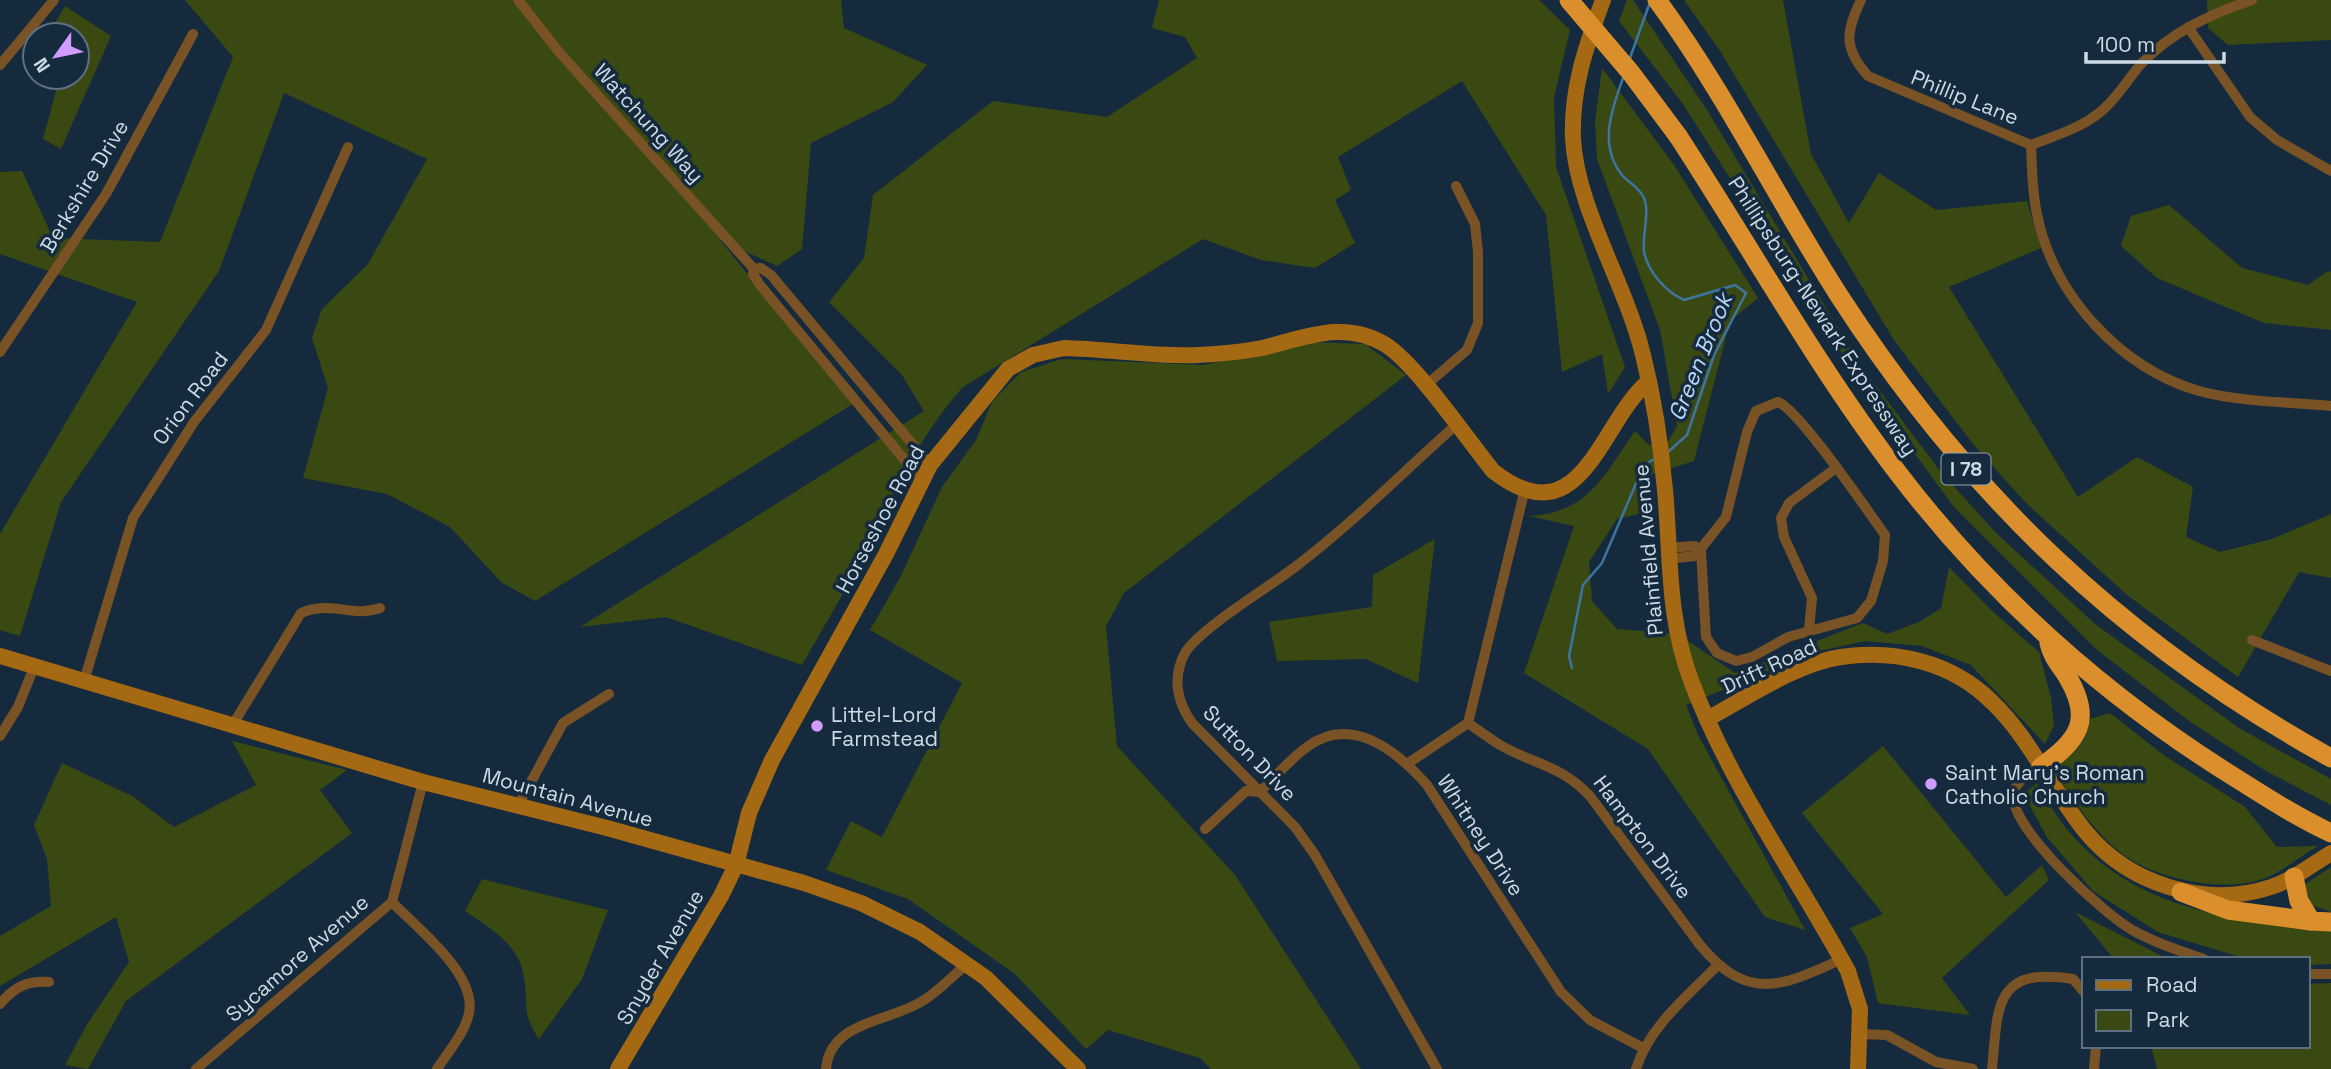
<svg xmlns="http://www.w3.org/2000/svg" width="2331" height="1069" font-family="'Space Grotesk',sans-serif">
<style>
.green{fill:#3a4911}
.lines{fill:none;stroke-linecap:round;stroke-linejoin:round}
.stream{stroke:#3d74a1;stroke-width:2.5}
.street{stroke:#795226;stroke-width:10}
.secondary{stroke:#a56813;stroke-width:16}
.highway{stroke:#da8e2c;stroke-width:19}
.highway-bridge{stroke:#da8e2c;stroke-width:19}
.poi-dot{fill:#d09dff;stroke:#152b3d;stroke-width:2.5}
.labels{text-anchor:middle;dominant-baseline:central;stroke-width:7;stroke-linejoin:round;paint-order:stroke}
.shield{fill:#152b3d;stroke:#95a6b3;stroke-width:2}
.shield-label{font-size:19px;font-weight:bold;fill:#ccdae6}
.street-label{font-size:21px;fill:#ccdae6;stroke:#152b3d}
.poi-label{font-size:21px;fill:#ccdae6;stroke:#152b3d;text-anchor:start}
.water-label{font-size:23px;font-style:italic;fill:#b6d6f8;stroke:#152b3d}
</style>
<rect width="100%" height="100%" fill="#152b3d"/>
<g class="green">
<path d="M185 0H841L844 28 927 65 893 102 811 143 802 249 777 266 720 240 853 404 535 601 501 582 450 527 387 494 303 478 328 388 312 338 322 309 368 264 427 159 284 93 219 271 61 502 20 636 0 630V534L137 302 0 254V172L22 171 53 238 160 242 233 57Z"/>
<path d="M1159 0H1539L1570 30 1554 97 1556 167 1625 367 1608 394 1602 354 1562 372 1546 215 1462 81 1338 157 1351 190 1335 200 1355 243 1315 268 1261 260 1203 239 963 387C914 442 895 494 862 557 844 594 822 629 802 665L666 617 580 627 924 411 902 375 829 302 864 258 873 195 993 101 1107 117 1197 58 1185 37 1152 28Z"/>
<path d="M1627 0H1633L1707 110 1859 363 1940 471 1995 532 2095 624 2239 728 2331 779V805L2266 771 2189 721 2096 649 1954 507 1843 356 1683 104 1619 21Z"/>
<path d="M1684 0H1783L1811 154 1849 223 1879 173 1936 210 2027 201 2041 248 1949 287 2078 497 2137 457 2193 487 2186 537 2220 552 2272 539 2331 514V578L2299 572 2238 677 2127 595 2025 502 1973 444 1894 340 1720 51Z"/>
<path d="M2207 0H2331V40L2228 45 2208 28Z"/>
<path d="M65 6 111 36 61 149 43 139 57 87 50 77H77V35H48Z"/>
<path d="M1602 68 1674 165 1758 298 1730 321 1694 461 1652 474 1655 510 1617 519 1589 562 1592 601 1617 629 1678 634 1735 673 1863 623 1887 634 1919 622 1941 608 1949 567 1992 611 2039 652 2051 698 2054 725 2045 744 1971 665 1922 646 1865 641 1815 652 1686 705 1698 735 1805 930 1765 917 1648 749 1524 673 1574 526 1529 516C1589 513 1604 475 1635 431L1649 445 1667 443 1677 426 1660 330 1597 159 1595 122Z"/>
<path d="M2169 205 2242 268 2308 285 2328 271 2331 272V330L2264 323 2157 278 2121 246 2131 216Z"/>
<path d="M1311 342 1365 344 1406 375 1124 593 1106 626 1117 746 1235 875 1361 1069H1211L1200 1058 1108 1030 1086 1049 1015 974 908 899 826 870 851 821 882 837 962 683 870 630 900 578 942 487 976 440 992 402 1021 372 1062 359 1203 365Z"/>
<path d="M1435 539 1418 683 1366 659 1277 661 1269 622 1372 607 1373 575Z"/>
<path d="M2110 713 2165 756 2245 807 2277 847 2318 846C2301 856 2282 872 2263 879 2222 893 2155 879 2121 853 2093 831 2073 799 2053 770 2070 757 2089 743 2089 719Z"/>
<path d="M232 741 347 770 320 790 352 833 126 1001 88 1069 65 1065 86 1026 129 962 116 917 0 986V936L51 906 47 859 34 825 62 763 132 796 174 827 256 785Z"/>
<path d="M1883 746 2006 897 2042 865 2049 880 1942 978 1970 1015 1878 1003 1867 957 1850 928 1883 914 1802 813Z"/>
<path d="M2037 783C2046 798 2055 815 2066 828 2134 911 2232 920 2331 931V964L2308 965V959H2247L2158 932 2093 891 2046 836 2024 794Z"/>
<path d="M2331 867V912L2311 905 2304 885Z"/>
<path d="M482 879 608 910 582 979 539 1039C521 1012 529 1008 524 978 520 945 490 928 465 911Z"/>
<path d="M2075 912 2168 959H2114Z"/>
<path d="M2331 983V1069H2157L2151 1046H2308V984Z"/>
</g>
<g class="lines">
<g class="stream">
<path d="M1630 58 1649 5"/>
<path d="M1623 78C1612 109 1598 145 1622 175 1629 183 1639 187 1644 198 1650 213 1642 235 1644 251 1647 271 1666 292 1684 300L1735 285 1746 293 1714 355 1687 435 1668 452"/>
<path d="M1572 668 1569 656 1583 585 1602 563 1644 465 1656 458"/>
</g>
<g class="street">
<path d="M518 0 559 52 754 269"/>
<path d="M1861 0C1846 32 1843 48 1868 76L2031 145C2054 136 2079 129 2099 113 2116 100 2127 80 2141 64 2171 32 2211 14 2252 0"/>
<path d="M2188 27 2250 117 2277 140 2331 171"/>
<path d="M0 65 54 0"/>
<path d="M2031 145C2032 168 2032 192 2037 214 2053 295 2120 368 2199 391 2240 402 2288 402 2331 406"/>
<path d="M0 352 106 194 193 34"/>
<path d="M1425 386 1467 350 1478 323V252L1475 224 1456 186"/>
<path d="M922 481 760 285 753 274 754 269 761 268 771 275 930 465"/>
<path d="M1525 489 1468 723C1478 730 1489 738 1500 745 1535 765 1559 764 1590 796L1700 945C1748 1003 1783 986 1842 959"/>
<path d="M1667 548 1695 546 1701 551"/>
<path d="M1668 559 1695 556 1726 517 1747 432 1756 411 1778 402C1800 411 1867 510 1885 535L1883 561 1871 601 1857 618 1788 637 1752 657 1736 661 1717 653 1706 637 1701 551"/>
<path d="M1809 630 1812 598 1784 537 1781 518 1789 503 1836 468"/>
<path d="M2252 640 2331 671"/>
<path d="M84 681 133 518 194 422 266 330 348 147"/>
<path d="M232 726 301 613C332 600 352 618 380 608"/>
<path d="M0 736 18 707 34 667"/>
<path d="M1407 764 1468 723"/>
<path d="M2041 767C2031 773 2017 780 2014 792 2005 825 2106 916 2134 931 2156 943 2180 951 2204 959"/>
<path d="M519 804 563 723 609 694"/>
<path d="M1205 829 1246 791 1260 792C1275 777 1290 759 1307 747 1351 714 1397 751 1427 785L1561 992 1590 1020 1643 1048"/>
<path d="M392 902C417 928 477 974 469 1013 465 1033 448 1052 437 1069"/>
<path d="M2308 974H2331"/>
<path d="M0 1004C14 987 28 980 49 982"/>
<path d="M1860 1034 1887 1035 1936 1062 1973 1069"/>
<path d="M196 1069 392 902 423 782"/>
<path d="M826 1069C830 1022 886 1022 919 1003 936 994 951 977 966 965"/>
<path d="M1437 1069 1315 855 1295 827 1192 723C1177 702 1172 677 1185 653 1200 628 1273 585 1299 564 1354 522 1404 471 1456 425"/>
<path d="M1636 1069C1649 1027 1687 996 1718 965"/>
<path d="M1992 1069C1998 1008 1993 966 2073 979L2084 992"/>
<path d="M2094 1069 2096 1046"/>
</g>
<g class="secondary">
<path d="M1603 0C1586 46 1571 89 1573 139 1577 209 1626 284 1643 355 1654 399 1661 445 1665 490 1671 557 1667 619 1692 683 1731 786 1796 875 1848 971L1860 1009 1858 1069"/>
<path d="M0 656 423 782 607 828 804 883 861 903 920 932 986 978 1078 1069"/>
<path d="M1707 719C1745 699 1797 663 1841 657 1895 649 1952 662 1992 702 2030 738 2052 790 2085 831 2128 884 2205 909 2271 887 2293 880 2311 865 2331 853"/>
<path d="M618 1069 721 896 736 865 749 813 772 760 886 554 930 465 1008 369 1033 355 1064 348C1109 349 1154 357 1198 355 1219 354 1241 352 1262 348 1304 338 1344 319 1386 345 1417 365 1467 439 1493 471 1582 541 1600 421 1649 381"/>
</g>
<g class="highway">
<path d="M1657 0C1726 94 1777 199 1840 297 1969 496 2123 643 2331 758"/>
<path d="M1678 136C1751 248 1817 367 1898 473 1992 596 2108 699 2239 780 2269 799 2299 818 2331 833"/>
<path d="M2041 767C2078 740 2094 721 2067 676 2060 665 2052 657 2049 643"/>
<path d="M2294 877 2299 901 2311 921 2331 922"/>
<path d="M2181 892 2228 910 2311 921"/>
</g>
<path class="highway-bridge" d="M1569 0 1631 73 1678 136"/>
</g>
<g class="poi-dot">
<circle cx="817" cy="726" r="7"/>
<circle cx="1931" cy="784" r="7"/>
</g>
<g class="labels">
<rect class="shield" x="1941.5" y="453.5" width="49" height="31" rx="5"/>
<g class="shield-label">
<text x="1966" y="469">I 78</text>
</g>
<g class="street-label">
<text transform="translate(1965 97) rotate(22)">Phillip Lane</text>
<text transform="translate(649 123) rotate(48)">Watchung Way</text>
<text transform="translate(84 186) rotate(-59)">Berkshire Drive</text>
<text transform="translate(1823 316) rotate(57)">Phillipsburg-Newark Expressway</text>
<text transform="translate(190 398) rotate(-53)">Orion Road</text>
<text transform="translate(880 519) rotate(-62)">Horseshoe Road</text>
<text transform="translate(1648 550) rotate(-95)">Plainfield Avenue</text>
<text transform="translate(1769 666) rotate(-25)">Drift Road</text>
<text transform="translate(1250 753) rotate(46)">Sutton Drive</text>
<text transform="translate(568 797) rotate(15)">Mountain Avenue</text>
<text transform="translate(1481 835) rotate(57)">Whitney Drive</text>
<text transform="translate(1643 837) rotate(53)">Hampton Drive</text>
<text transform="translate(660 957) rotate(-60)">Snyder Avenue</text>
<text transform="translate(297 958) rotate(-41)">Sycamore Avenue</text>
</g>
<g class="poi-label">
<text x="831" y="714">Littel-Lord<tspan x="831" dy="24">Farmstead</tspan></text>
<text x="1945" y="772">Saint Mary's Roman<tspan x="1945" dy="24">Catholic Church</tspan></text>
</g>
<g class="water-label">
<text transform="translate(1700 357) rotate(-68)">Green Brook</text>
</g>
</g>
<rect x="2082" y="957" width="228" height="91" fill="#152b3d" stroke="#5e7181" stroke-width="2"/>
<rect x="2096" y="980" width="35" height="10" fill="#a56813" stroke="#5e7181" stroke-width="2"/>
<text x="2146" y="992" font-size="21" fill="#ccdae6">Road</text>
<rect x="2096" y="1010" width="35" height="21" fill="#3a4911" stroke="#5e7181" stroke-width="2"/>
<text x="2146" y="1027" font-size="21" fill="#ccdae6">Park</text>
<g transform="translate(56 56) rotate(237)"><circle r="33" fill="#152b3d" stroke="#5e7181" stroke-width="2"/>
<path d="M0-5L12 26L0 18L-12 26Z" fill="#d09dff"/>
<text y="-10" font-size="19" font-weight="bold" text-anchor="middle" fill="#ccdae6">N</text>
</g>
<path d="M2086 52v10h138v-10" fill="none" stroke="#ccdae6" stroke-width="3.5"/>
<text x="2096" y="52" font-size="21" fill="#ccdae6" stroke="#152b3d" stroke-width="5" paint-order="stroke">100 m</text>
</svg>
